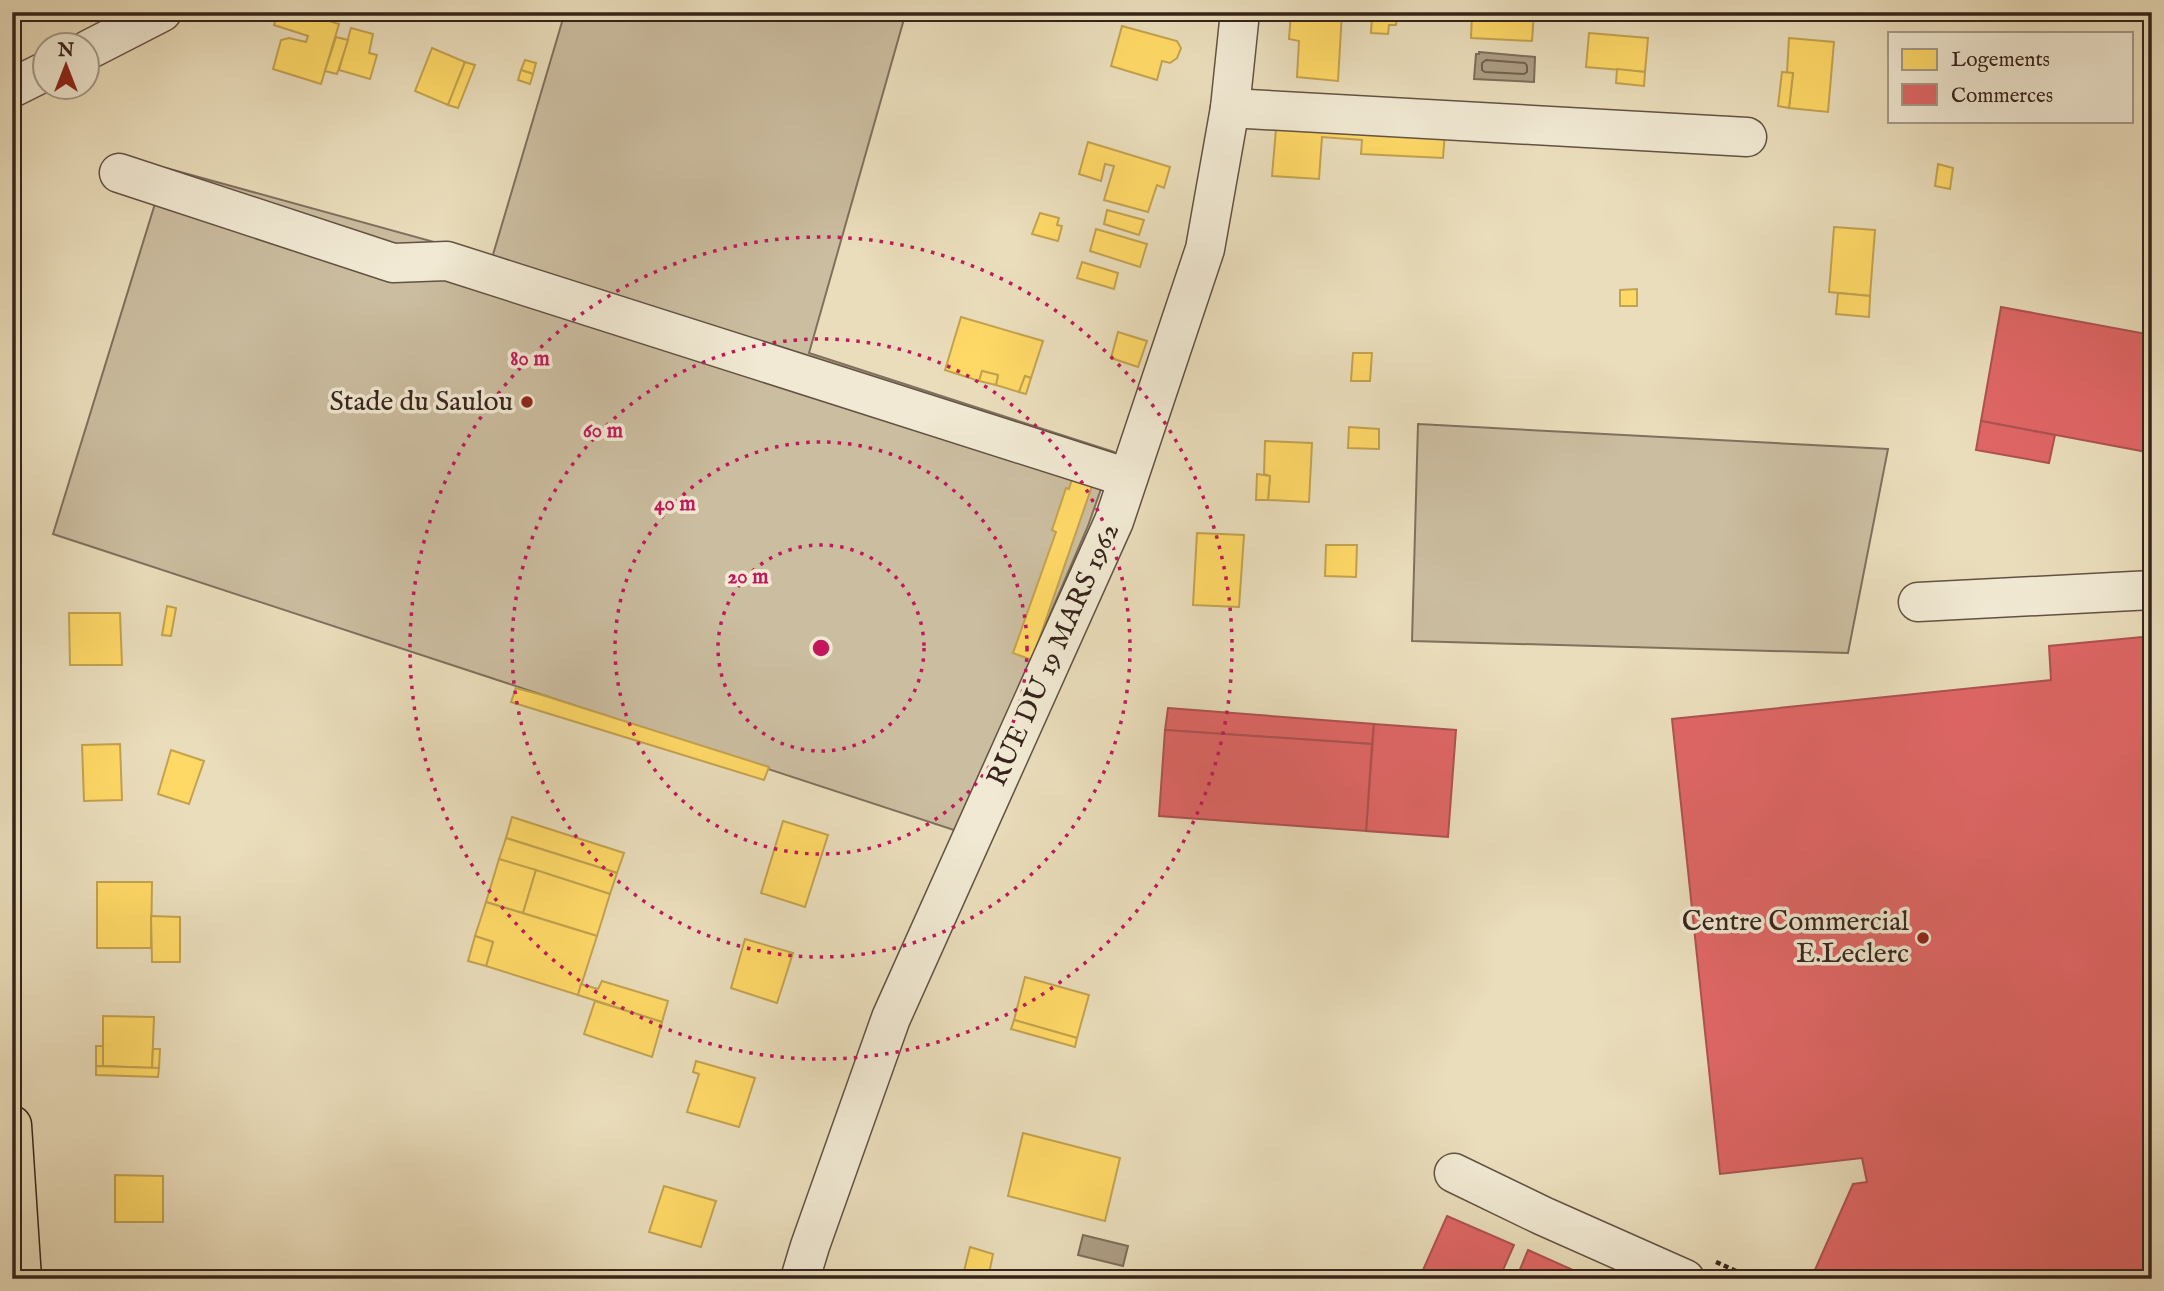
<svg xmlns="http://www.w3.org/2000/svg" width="2164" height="1291" font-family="'IM FELL English',serif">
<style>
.green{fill:#cbbda0;stroke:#80705e;stroke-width:2}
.water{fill:#ad9e85;stroke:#7d6d5b;stroke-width:2}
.homes{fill:#ffd966;stroke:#c3a250;stroke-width:2}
.shops{fill:#e06666;stroke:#ad5250;stroke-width:2}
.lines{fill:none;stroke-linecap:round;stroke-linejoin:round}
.shore{stroke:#726050;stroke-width:2}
.minor-casing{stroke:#635243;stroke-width:41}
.major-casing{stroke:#36231b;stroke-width:41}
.path{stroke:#36231b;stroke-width:4.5;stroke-dasharray:5 3.5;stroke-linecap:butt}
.minor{stroke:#f1e9d3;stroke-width:38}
.major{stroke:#eaddbb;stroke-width:38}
.ring{fill:none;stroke:#c2185b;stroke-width:3.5;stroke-dasharray:3.5 7}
.poi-dot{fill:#8f2418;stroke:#f1e9d3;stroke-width:2.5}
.labels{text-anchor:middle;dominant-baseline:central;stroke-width:7;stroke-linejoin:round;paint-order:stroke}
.poi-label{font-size:28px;fill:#36231b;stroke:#f1e9d3;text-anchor:end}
.street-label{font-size:28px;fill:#36231b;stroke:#f1e9d3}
.centre{fill:#c2185b;stroke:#f1e9d3;stroke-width:3.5}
.ring-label{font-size:21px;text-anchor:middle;font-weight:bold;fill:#c2185b;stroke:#f1e9d3;stroke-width:7;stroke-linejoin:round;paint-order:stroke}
</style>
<rect width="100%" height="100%" fill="#eaddbb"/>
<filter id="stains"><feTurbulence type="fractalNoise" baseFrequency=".00286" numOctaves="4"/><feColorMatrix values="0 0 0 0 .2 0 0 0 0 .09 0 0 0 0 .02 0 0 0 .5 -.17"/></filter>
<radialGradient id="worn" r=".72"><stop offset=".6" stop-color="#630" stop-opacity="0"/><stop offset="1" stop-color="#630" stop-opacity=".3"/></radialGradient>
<g class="green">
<path d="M565 12H906L809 353 1114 452 1088 526 957 831 53 534 166 168 492 258Z"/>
<path d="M1418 424 1888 449 1848 653 1412 641Z"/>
</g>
<g class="water">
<path d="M1479 52 1535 57 1534 82 1474 79 1476 54H1479Z"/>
<path d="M1083 1235 1128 1246 1123 1266 1078 1255Z"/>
</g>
<g class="homes">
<path d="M278 12H300L339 24 321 84 273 69 281 40 289 38 306 42 308 36 274 25Z"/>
<path d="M1291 12H1342L1338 81 1297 77 1299 41 1289 39Z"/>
<path d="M1359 12H1397L1396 25H1389L1388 34 1371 33 1372 16 1358 14Z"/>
<path d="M1472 12H1534L1532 41 1471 38Z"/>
<path d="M1122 26 1177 41 1181 48 1177 58 1170 63 1162 61 1157 80 1111 66Z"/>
<path d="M351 28 373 34 369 53 377 55 370 79 339 70Z"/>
<path d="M1589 33 1648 38 1645 72 1586 67Z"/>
<path d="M336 37 348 40 337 74 325 71Z"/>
<path d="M1789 38 1834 42 1828 112 1789 108 1793 73H1787Z"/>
<path d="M432 48 465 62 448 105 415 91Z"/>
<path d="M525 60 536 63 533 74 521 70Z"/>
<path d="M465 62 475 65 458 108 448 105Z"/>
<path d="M1617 69 1645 72 1644 86 1616 83Z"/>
<path d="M521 70 533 74 530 84 518 80Z"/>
<path d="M1782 72 1793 73 1789 108 1778 106Z"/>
<path d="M1276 129 1445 133 1443 158 1361 154 1362 140 1322 137 1319 179 1272 176Z"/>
<path d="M1088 142 1170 167 1164 188 1157 185 1148 212 1104 200 1114 166 1105 164 1101 181 1079 174Z"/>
<path d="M1938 164 1953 168 1950 189 1935 186Z"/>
<path d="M1107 210 1144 220 1139 235 1104 224Z"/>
<path d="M1040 213 1059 218 1057 225 1062 226 1058 241 1032 234Z"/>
<path d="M1834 227 1875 230 1870 296 1829 292Z"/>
<path d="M1096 229 1147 244 1140 267 1090 251Z"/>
<path d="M1082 262 1118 273 1114 289 1077 278Z"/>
<path d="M1637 289V306H1620V290Z"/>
<path d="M1838 293 1870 296 1869 317 1836 314Z"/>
<path d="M961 317 1043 341 1031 378 1025 376 1019 392 996 385 998 375 982 371 979 381 945 370Z"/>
<path d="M1118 332 1147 341 1138 367 1111 358Z"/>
<path d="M1353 353H1372L1370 381H1351Z"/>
<path d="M982 371 998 375 996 385 979 381Z"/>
<path d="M1025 376 1031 378 1026 394 1019 392Z"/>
<path d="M1349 427 1379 429V449L1348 448Z"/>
<path d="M1265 441 1312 443 1309 502 1268 500 1270 476 1264 474Z"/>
<path d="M1257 474 1270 476 1268 500H1256Z"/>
<path d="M1072 479 1092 486 1032 660 1013 653 1056 532 1052 530 1066 488 1069 489Z"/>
<path d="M1197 533 1244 535 1239 607 1193 605Z"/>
<path d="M1326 545H1357L1356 577 1325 576Z"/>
<path d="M167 606 176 608 171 636 162 635Z"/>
<path d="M69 613H120L122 665H70Z"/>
<path d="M516 688 542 695 769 767 764 780 511 702Z"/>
<path d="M120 744 122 800 84 801 82 745Z"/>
<path d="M171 750 204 761 189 804 158 794Z"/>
<path d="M512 817 624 853 617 873 506 838Z"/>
<path d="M783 821 828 835 805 907 761 893Z"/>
<path d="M506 838 617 873 610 894 499 859Z"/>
<path d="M499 859 536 870 523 913 486 902Z"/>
<path d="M536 870 610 894 597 936 523 913Z"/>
<path d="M97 882H152L151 948H97Z"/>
<path d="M486 902 597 936 578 995 486 966 493 942 475 936Z"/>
<path d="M151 916 180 917V962H152Z"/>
<path d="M475 936 493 942 486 966 468 961Z"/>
<path d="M745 939 793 953 777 1003 731 988Z"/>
<path d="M1025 977 1089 995 1077 1038 1014 1020Z"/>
<path d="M602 981 668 1001 662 1022 578 995 581 984 598 989Z"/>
<path d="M595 1001 662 1022 652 1057 584 1034Z"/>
<path d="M103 1016 154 1017 152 1068 103 1066Z"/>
<path d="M1014 1020 1077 1038 1075 1047 1011 1029Z"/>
<rect x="96" y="1046" width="7" height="20"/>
<path d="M153 1049H160L159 1068H152Z"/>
<path d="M696 1061 755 1078 739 1127 687 1112 699 1074 693 1072Z"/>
<path d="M96 1066 159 1068 158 1077 96 1075Z"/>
<path d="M1023 1133 1120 1158 1105 1221 1008 1196Z"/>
<path d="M115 1175 163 1176V1222H115Z"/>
<path d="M664 1186 716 1201 701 1247 649 1232Z"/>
<path d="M970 1247 993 1254 988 1279H962Z"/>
</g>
<g class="shops">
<path d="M2001 307 2152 335V453L1981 421Z"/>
<path d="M1981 421 2055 435 2049 463 1976 450Z"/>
<path d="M2152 636V1279H1830L1814 1272 1853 1184 1867 1182 1862 1158 1720 1174 1672 719 2051 680 2049 646Z"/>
<path d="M1168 708 1374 724 1372 744 1165 730Z"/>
<path d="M1374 724 1456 730 1448 837 1366 831Z"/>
<path d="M1165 730 1372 744 1366 831 1159 816Z"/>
<path d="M1447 1216 1514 1245 1499 1279H1419Z"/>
<path d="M1528 1250 1593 1279H1516Z"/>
</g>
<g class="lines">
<path class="shore" d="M1486 60 1525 63 1527 66V72L1524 74 1485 72 1482 70V63Z"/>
<g class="minor-casing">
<g id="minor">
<path d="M88 50 162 12"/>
<path d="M12 88 46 71"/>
<path d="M1230 108 1747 137"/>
<path d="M119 173 393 263 447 261 1128 478"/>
<path d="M1918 602 2152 590"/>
<path d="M1454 1173 1543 1216 1685 1279"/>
<path d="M800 1279 810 1246 891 1018 1114 521 1205 249 1230 108 1240 12"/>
</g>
</g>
<g class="major-casing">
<path id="major" d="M12 1125 22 1279"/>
</g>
<path class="path" d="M1716 1262 1754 1279"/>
<use href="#minor" class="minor"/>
<use href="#major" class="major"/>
</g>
<g class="ring">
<circle cx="821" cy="648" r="103"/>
<circle cx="821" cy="648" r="206"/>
<circle cx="821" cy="648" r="309"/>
<circle cx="821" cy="648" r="411"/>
</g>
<g class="poi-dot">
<circle cx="527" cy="402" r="7"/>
<circle cx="1923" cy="938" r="7"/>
</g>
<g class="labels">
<g class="poi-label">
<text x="513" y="402">Stade du Saulou</text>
<text x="1909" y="922">Centre Commercial<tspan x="1909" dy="32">E.Leclerc</tspan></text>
</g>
<g class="street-label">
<text transform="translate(1054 655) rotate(-66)">RUE DU 19 MARS 1962</text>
</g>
</g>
<circle cx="821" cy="648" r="10" class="centre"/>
<g class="ring-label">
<text x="530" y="365">80 m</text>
<text x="603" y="437">60 m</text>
<text x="675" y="510">40 m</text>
<text x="748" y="583">20 m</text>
</g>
<rect width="2164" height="1291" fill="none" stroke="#eaddbb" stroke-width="42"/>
<rect x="14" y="14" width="2136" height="1263" fill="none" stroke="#36231b" stroke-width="3.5"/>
<rect x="21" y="21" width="2122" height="1249" fill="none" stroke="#36231b" stroke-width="2"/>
<rect x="1888" y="32" width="245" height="91" fill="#f1e9d3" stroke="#a69a89" stroke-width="2"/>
<rect x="1902" y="49" width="35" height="21" fill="#ffd966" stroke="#a69a89" stroke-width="2"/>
<text x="1951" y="66" font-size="21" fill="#36231b">Logements</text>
<rect x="1902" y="84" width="35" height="21" fill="#e06666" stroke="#a69a89" stroke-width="2"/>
<text x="1951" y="102" font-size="21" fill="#36231b">Commerces</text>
<g transform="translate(66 66)"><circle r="33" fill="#f1e9d3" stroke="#a69a89" stroke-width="2"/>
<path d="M0-5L12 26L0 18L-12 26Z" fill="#8f2418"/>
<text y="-10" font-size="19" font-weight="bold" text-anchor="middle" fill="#36231b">N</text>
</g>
<rect width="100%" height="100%" filter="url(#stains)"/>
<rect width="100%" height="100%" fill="url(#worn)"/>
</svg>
